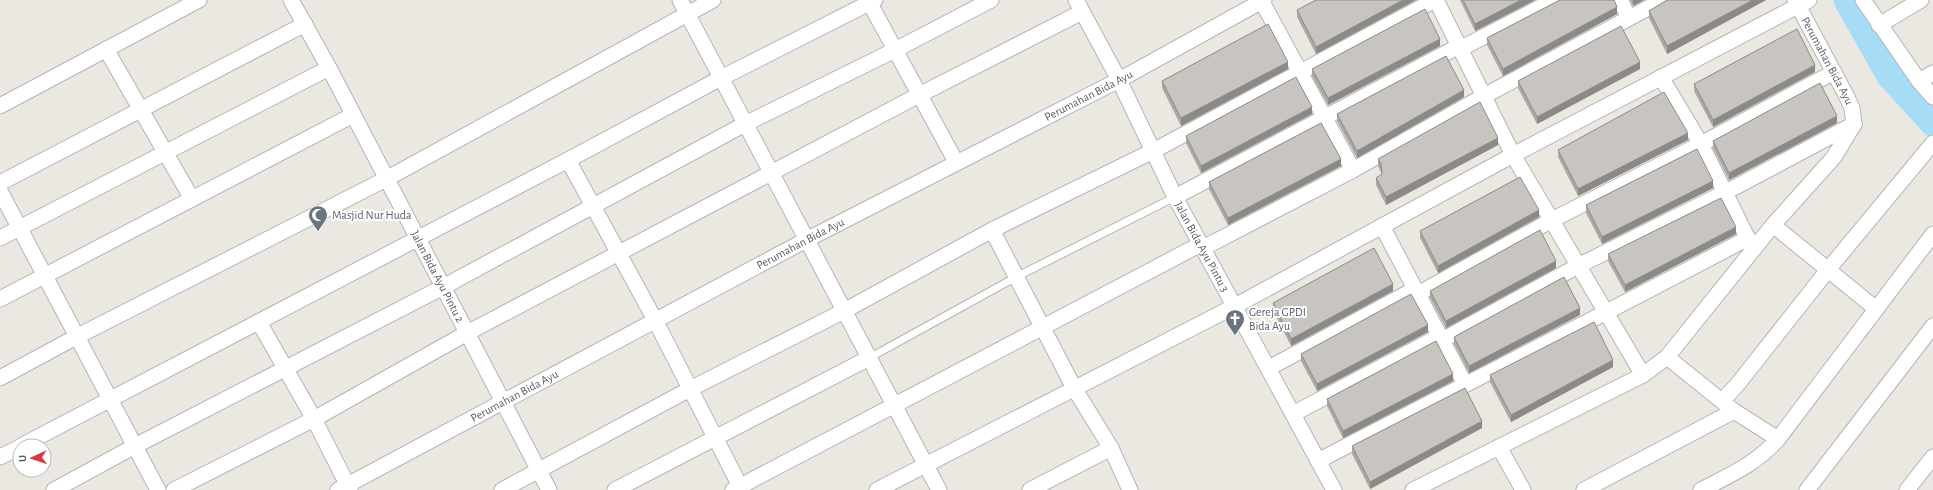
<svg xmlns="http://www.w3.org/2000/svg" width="1933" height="490" font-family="'Alegreya Sans',sans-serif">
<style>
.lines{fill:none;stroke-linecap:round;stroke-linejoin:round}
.river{stroke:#a6dcf6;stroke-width:27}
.lane-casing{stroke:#b2b4b7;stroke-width:9}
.street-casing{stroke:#b2b4b7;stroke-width:17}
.lane{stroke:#fff;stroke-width:7}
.street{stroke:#fff;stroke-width:15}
.wall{fill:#aca9a5}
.shaded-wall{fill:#8c8a86}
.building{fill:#c8c5c0;stroke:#8c8a86}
.labels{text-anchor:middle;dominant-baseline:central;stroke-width:4;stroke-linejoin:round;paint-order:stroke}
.street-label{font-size:12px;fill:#5a5d60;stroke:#fff}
.worship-label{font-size:12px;fill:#5b616d;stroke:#fff;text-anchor:start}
</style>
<rect width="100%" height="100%" fill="#ebe8e1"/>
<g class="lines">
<path class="river" d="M1847 0 1890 76 1933 123"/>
<g class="lane-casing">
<path id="lane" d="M869 358 1018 276 1175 197"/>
</g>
<g class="street-casing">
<g id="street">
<path id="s1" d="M291 0 329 68 549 490"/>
<path d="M680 0 939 490"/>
<path d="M868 0 956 162"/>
<path id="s2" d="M1076 0 1119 80 1175 197 1334 490"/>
<path d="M1261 0 1353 170"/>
<path d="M1436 0 1513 155 1643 375"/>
<path d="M1620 0 1629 18"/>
<path id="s3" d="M1795 0 1846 95 1852 108 1854 124"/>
<path d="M1863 0 1919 81 1933 97"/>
<path d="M1879 25 1921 0"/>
<path d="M106 49 192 199"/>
<path d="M1460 49 1554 0"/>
<path d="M1919 81 1933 73"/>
<path d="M0 106 199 0"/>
<path d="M568 160 655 320 742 490"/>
<path d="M0 183 305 24"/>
<path d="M0 191 158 490"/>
<path d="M1175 197 1459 46"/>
<path d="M1773 225 1875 308"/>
<path d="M1382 226 1465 384"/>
<path d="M992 230 1074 388 1111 448 1130 490"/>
<path d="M0 238 329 68"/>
<path d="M1752 247 1701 144 1834 72"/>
<path d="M1203 248 1353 170 1484 96 1663 0"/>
<path d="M1418 294 1552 220 1701 144 1661 77"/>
<path d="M0 299 353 115"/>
<path d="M259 322 314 419 350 490"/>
<path d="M1442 340 1578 266 1726 192 1854 124"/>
<path d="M1667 357 1734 411 1778 439"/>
<path d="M1269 368 1415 289"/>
<path d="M0 378 76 337 386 179 713 0"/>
<path d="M1722 401 1737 385 1831 266 1933 143"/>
<path d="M1293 414 1440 336"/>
<path d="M21 446 568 160 721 78 875 0"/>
<path d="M1499 447 1523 490"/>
<path d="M0 457 20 447"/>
<path d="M1318 461C1461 386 1605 314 1748 238"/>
<path d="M54 490 135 446 443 287 745 124 895 50 991 0"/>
<path d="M174 490 314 419 467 333 919 95 1082 12"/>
<path id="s4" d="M338 490 806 240 1119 80 1264 0"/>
<path d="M502 490 690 389 844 311 992 230 1153 151 1435 0"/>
<path d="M615 490 869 358"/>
<path d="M733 490 1201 244"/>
<path d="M877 490 1235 306 1513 155 1809 0"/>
<path d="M1030 490 1111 448"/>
<path d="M1413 490 1643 375 1667 357 1773 225 1834 157 1854 124"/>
<path d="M1584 490 1734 411"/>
<path d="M1701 490C1730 475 1756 464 1778 439L1933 234"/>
<path d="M1807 490 1933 326"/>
<path d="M1907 490 1933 457"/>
</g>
</g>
<use href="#lane" class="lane"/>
<use href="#street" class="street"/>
</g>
<g class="wall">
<path d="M1416 0 1316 54 1297 17V10Z"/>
<path d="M1460 0H1535L1475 31Z"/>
<path d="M1630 0H1644L1633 6Z"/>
<path d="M1667 0H1766L1667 54 1649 18V11Z"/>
<path d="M1558 1 1617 14 1503 76 1487 45V38Z"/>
<path d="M1440 46 1328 105 1312 76V69Z"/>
<path d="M1288 69 1181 126 1162 88V81Z"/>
<path d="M1640 69 1537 124 1518 88V81Z"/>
<path d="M1815 72 1713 127 1694 91V84Z"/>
<path d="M1464 97 1357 158 1337 121V114Z"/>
<path d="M1312 114 1201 173 1186 143V136Z"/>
<path d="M1837 123 1729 180 1713 148V141Z"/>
<path d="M1688 140 1578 196 1558 157V150Z"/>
<path d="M1498 145 1386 205 1376 185V178L1382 175 1381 172 1378 166V159Z"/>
<path d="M1341 166 1228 225 1209 189V182Z"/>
<path d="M1713 188 1602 244 1586 213V205Z"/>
<path d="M1539 217 1438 273 1420 238V231Z"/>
<path d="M1736 234 1625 292 1608 261V254Z"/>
<path d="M1556 268 1446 328 1430 298V291Z"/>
<path d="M1393 291 1291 346 1273 310V303Z"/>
<path d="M1580 315 1469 373 1454 344V337Z"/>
<path d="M1428 332 1317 391 1301 361V354Z"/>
<path d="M1613 367 1511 422 1490 382V375Z"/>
<path d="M1453 381 1343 438 1327 406V399Z"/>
<path d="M1482 428 1370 489 1352 454V446Z"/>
</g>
<g class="shaded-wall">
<path d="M1403 0H1416L1316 54V47Z"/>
<path d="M1521 0H1535L1475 31V24Z"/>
<path d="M1633 0H1644L1633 6Z"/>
<path d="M1753 0H1766L1667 54V46Z"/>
<path d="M1617 7V14L1503 76V69Z"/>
<path d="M1440 39V46L1328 105V98Z"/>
<path d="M1288 62V69L1181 126V118Z"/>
<path d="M1640 62V69L1537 124V117Z"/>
<path d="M1815 65V72L1713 127V120Z"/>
<path d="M1464 90V97L1357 158V151Z"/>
<path d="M1312 107V114L1201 173V166Z"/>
<path d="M1837 116V123L1729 180V173Z"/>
<path d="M1688 133V140L1578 196V189Z"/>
<path d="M1498 138V145L1386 205V197Z"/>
<path d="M1341 159V166L1228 225V218Z"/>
<path d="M1713 181V188L1602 244V237Z"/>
<path d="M1539 210V217L1438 273V266Z"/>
<path d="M1736 227V234L1625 292V285Z"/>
<path d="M1556 261V268L1446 328V321Z"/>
<path d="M1393 284V291L1291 346V339Z"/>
<path d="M1580 308V315L1469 373V366Z"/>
<path d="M1428 325V332L1317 391V384Z"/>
<path d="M1613 360V367L1511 422V415Z"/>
<path d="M1453 374V381L1343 438V431Z"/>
<path d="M1482 421V428L1370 489V482Z"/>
</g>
<g class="building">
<path d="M1316 0H1403L1316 47 1297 10Z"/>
<path d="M1463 0H1521L1475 24Z"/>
<path d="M1559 0H1614L1617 7 1503 69 1487 38 1558 1Z"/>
<path d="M1667 0H1753L1667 46 1649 11Z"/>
<path d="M1425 9 1440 39 1328 98 1312 69Z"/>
<path d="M1268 24 1288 62 1181 118 1162 81Z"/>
<path d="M1621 26 1640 62 1537 117 1518 81Z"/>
<path d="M1797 29 1815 65 1713 120 1694 84Z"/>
<path d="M1446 56 1464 90 1357 151 1337 114Z"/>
<path d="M1296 77 1312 107 1201 166 1186 136Z"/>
<path d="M1820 83 1837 116 1729 173 1713 141Z"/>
<path d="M1664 92 1688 133 1578 189 1558 150Z"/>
<path d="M1480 102 1498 138 1386 197 1376 178 1382 174 1381 164 1378 159Z"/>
<path d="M1321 123 1341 159 1228 218 1209 182Z"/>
<path d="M1697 149 1713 181 1602 237 1586 205Z"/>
<path d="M1520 177 1539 210 1438 266 1420 231Z"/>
<path d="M1721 198 1736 227 1625 285 1608 254Z"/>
<path d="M1540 230 1556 261 1446 321 1430 291Z"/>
<path d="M1374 248 1393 284 1291 339 1273 303Z"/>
<path d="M1564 277 1580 308 1469 366 1454 337Z"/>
<path d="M1411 294 1428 325 1317 384 1301 354Z"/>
<path d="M1594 322 1613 360 1511 415 1490 375Z"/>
<path d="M1436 341 1453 374 1343 431 1327 399Z"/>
<path d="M1465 388 1482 421 1370 482 1352 446Z"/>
</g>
<defs>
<g id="mosque-pin" transform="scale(1)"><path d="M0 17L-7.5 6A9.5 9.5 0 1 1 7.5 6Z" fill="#6b7280" stroke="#fff"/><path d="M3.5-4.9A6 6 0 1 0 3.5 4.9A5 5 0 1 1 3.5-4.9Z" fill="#fff"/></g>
<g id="church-pin" transform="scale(1)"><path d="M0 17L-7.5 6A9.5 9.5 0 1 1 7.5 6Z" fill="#6b7280" stroke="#fff"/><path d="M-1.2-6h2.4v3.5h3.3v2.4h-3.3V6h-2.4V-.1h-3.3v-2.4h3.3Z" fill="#fff"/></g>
</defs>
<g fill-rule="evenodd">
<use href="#mosque-pin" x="318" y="215"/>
<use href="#church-pin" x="1235" y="319"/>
</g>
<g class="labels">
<g class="street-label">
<text stroke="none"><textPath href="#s3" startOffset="69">Perumahan Bida Ayu</textPath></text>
<text stroke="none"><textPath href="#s4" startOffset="848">Perumahan Bida Ayu</textPath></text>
<text stroke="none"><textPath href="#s4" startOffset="524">Perumahan Bida Ayu</textPath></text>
<text stroke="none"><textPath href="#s2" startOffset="277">Jalan Bida Ayu Pintu 3</textPath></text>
<text stroke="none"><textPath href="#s1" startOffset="313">Jalan Bida Ayu Pintu 2</textPath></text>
<text stroke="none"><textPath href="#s4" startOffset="200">Perumahan Bida Ayu</textPath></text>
</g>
<g class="worship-label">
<text x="332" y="215">Masjid Nur Huda</text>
<text x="1249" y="312">Gereja GPDI<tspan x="1249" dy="14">Bida Ayu</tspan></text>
</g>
</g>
<g transform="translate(32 458) rotate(267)"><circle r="19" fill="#ffffff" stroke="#bdbebf"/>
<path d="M0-3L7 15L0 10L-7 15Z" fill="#d73b42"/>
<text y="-6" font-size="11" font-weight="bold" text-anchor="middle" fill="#5a5d60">U</text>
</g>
</svg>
